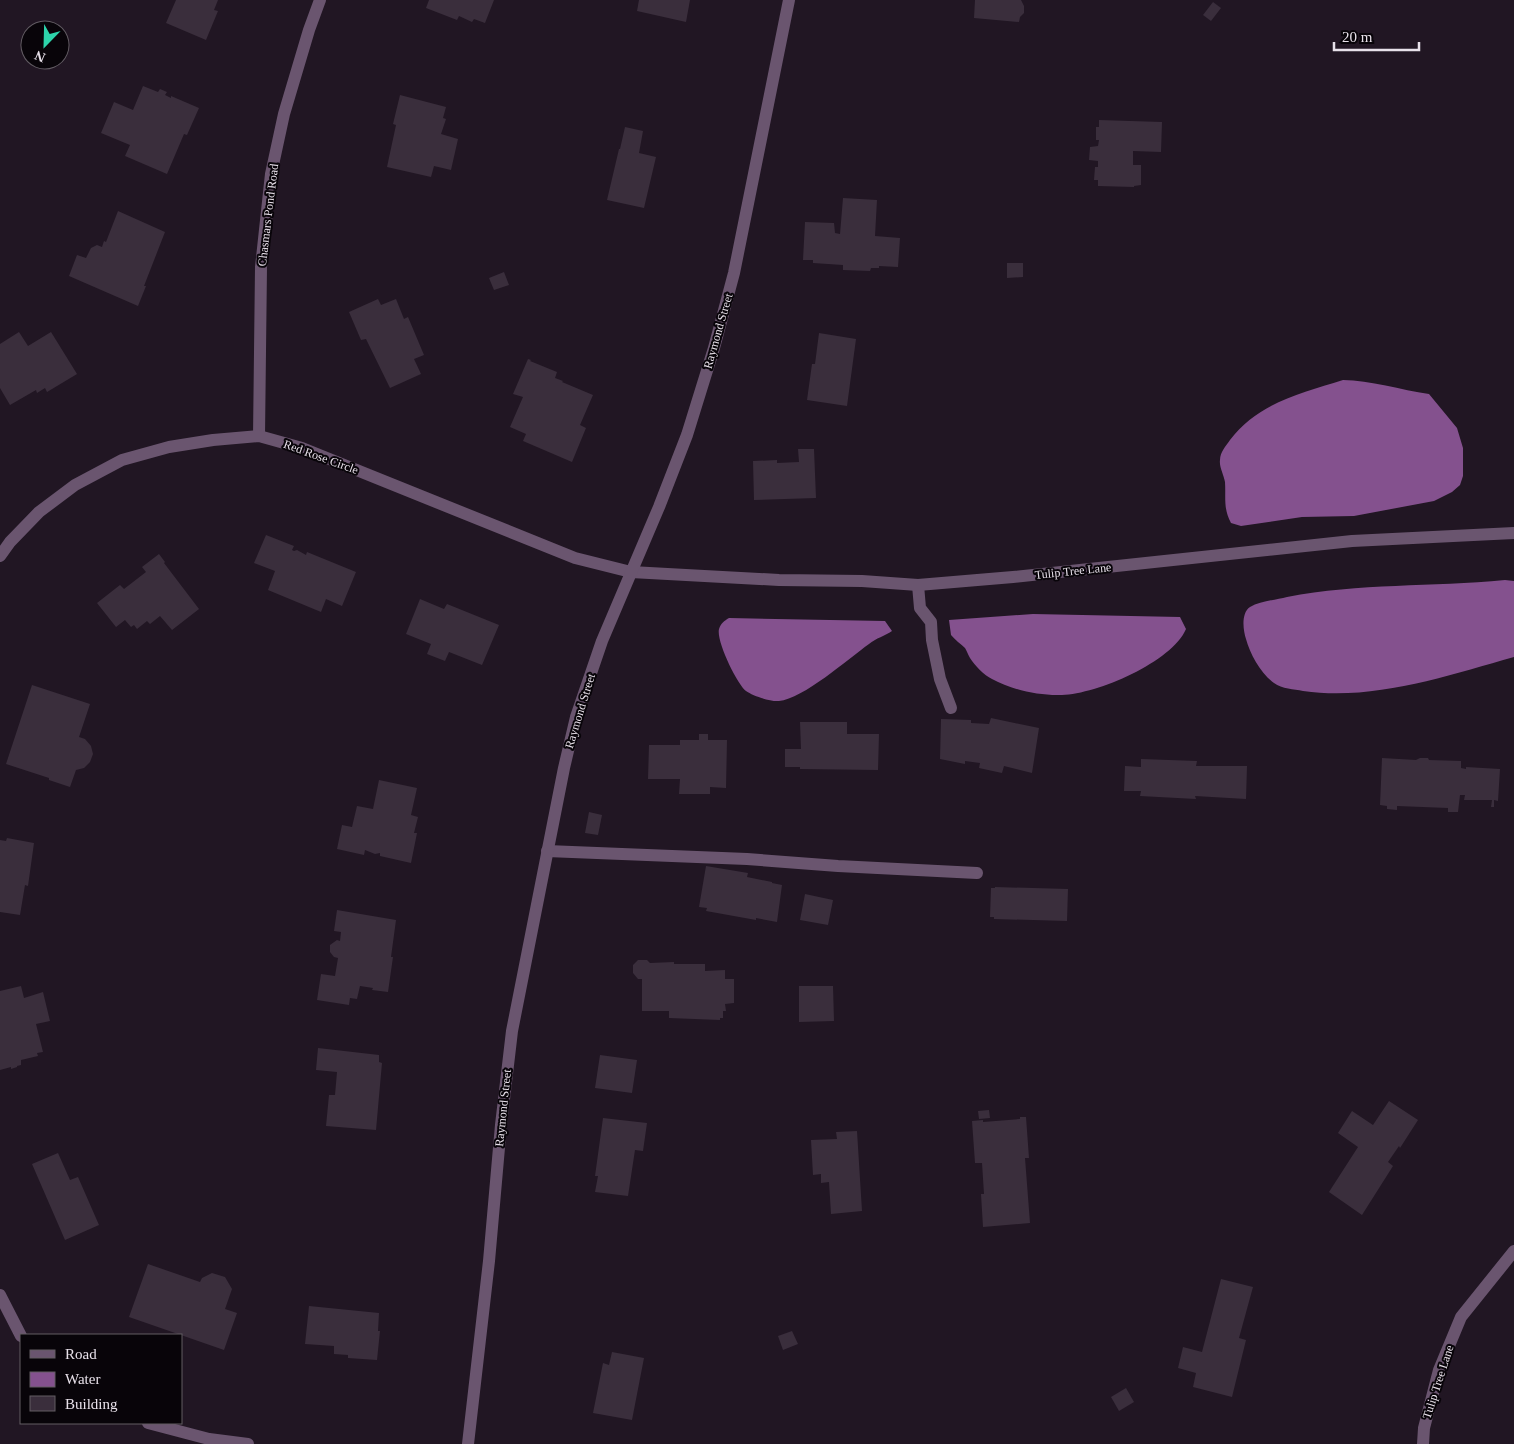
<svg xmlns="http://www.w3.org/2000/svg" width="1514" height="1444" font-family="Georgia,serif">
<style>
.water{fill:#84518e}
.building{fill:#3a2e3c}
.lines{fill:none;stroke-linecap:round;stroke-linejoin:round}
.service{stroke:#6a556f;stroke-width:12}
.minor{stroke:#6a556f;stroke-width:12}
.tertiary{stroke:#6a556f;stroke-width:12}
.labels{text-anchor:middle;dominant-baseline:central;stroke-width:4;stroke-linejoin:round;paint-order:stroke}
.street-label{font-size:12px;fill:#e8e1ea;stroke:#080409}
</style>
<rect width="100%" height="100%" fill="#211623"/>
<g class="water">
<path d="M1343 380C1370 380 1401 390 1429 394L1457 428 1463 448V476L1460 485 1452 492 1434 501 1354 516 1302 517 1241 526 1231 523C1223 508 1226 498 1225 482 1224 475 1219 467 1220 460 1220 452 1226 446 1230 440 1258 403 1301 393 1343 380Z"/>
<path d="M1505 580 1514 581V657C1446 676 1374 701 1303 691 1294 689 1282 689 1274 683 1261 674 1250 654 1246 639 1243 630 1241 613 1250 607 1260 601 1276 600 1287 597 1359 583 1432 587 1505 580Z"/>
<path d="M1033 614 1180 617 1186 629C1172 662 1097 694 1062 695 1040 696 1012 690 992 679 984 675 975 666 970 658 968 655 967 651 965 648 961 644 955 640 951 635L949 620Z"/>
<path d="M729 618 885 621 892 631C885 636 876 638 869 644 848 659 803 699 779 701 771 702 753 696 746 691 737 684 716 641 719 629 721 623 724 621 729 618Z"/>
</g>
<g class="building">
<path d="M176 0H218L214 10 218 11 206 40 166 23Z"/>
<path d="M429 0H494L485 23 474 19 472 22 459 16 457 20 426 8Z"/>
<path d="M639 0H690L686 22 637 11Z"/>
<path d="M975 0H1021L1024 6V13L1020 17 1019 22 974 18Z"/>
<path d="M1213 2 1221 8 1211 21 1203 15Z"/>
<path d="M143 86 158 92 160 89 167 92 165 95 171 98V96L199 108 187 135 184 134 167 174 125 156 130 145 101 133 114 102 133 110Z"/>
<path d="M400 95 446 107 443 118 446 119 441 134 458 139 451 170 434 166 431 177 387 167 396 125 393 124Z"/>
<path d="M1099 120 1162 122 1161 152 1133 151V165H1141V185L1134 186V187L1098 186V180H1094L1095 167H1098V161L1089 160 1090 147 1098 146 1099 140H1096V127H1099Z"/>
<path d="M625 127 643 131 639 153 656 157 644 208 607 200 619 149H620Z"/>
<path d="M843 198 877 200 875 236 900 238 898 267 879 266V268H871L870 271 843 270V265L813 263V260H803L805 222 834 223 835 233 840 234Z"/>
<path d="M118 211 165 232 144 286H146L138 306 69 276 77 255 86 258 91 248 97 245 102 247 104 241 106 242Z"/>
<path d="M1007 263H1023V277L1007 278Z"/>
<path d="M504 272 509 285 494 290 489 278Z"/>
<path d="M378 299 381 305 396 299 404 319 408 317 424 355 414 359 421 374 390 388 366 339 361 340 349 312Z"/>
<path d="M19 332 28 346 51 332 77 374 47 392 45 388 37 393 36 390 10 405 0 388V344Z"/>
<path d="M819 333 856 339 847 406 807 400 812 364H815Z"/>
<path d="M528 359 531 360 530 361 557 372 555 378 563 381 562 382 593 395 580 425 586 428 572 462 523 441 526 434 510 427 523 397 513 394Z"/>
<path d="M798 449H814L816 498 754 500 753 461 777 460V463L799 462Z"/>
<path d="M266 535 294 546 292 550 294 551 297 550 306 555 307 552 356 572 342 606 326 599 321 612 268 590 275 571 254 563Z"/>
<path d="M159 554 165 562 164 563 199 609 172 630 160 616 150 624 147 621 137 629 134 625 131 627 125 620 116 627 97 603 120 585 124 589 146 572 142 567Z"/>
<path d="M420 599 444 609 447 604 499 625 482 665 449 652 445 661 427 654 431 644 406 634Z"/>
<path d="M32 685 90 704 79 737 85 739 91 746 93 754 90 762 84 768 76 770 70 787 49 780V778L6 764Z"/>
<path d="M991 718 1039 728 1032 773 1004 766 1002 773 979 768 980 763 965 761V764L940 759 941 719 971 720V723L989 724Z"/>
<path d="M800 722H847V734H879L878 770 800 769V767H785V749H801Z"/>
<path d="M699 734H708V740H727L726 788 710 787V794H679L680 779H648L649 745H680V740H699Z"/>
<path d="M1382 758 1416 760 1420 758H1428L1429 760 1461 761V768L1466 769V767L1500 769 1498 801 1494 800V807H1491L1492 800H1464L1465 795H1460L1458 812H1448V808L1397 806V810L1387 809V806L1380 805Z"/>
<path d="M1141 759 1197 761 1196 766H1247L1246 799 1195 796 1196 799 1140 796 1141 791H1124L1125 766 1141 767Z"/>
<path d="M379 780 417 788 411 815 418 817 414 833H417L411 863 380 856V853L375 854 365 850 364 855 337 849 342 825 352 827 357 806 373 809Z"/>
<path d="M589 812 602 815 598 835 585 833Z"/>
<path d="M7 838 34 843 28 886 25 885 20 915 0 912V840L6 841Z"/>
<path d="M706 866 748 873 747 877 772 882V883L782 885 777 922 756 918V920L706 911 707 908 699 907Z"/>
<path d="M995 887 1068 889 1067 921 994 919V917H990L991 888H995Z"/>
<path d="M805 894 833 900 828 925 800 920Z"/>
<path d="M337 910 396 920 391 957H393L388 992 372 990 373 988 360 986 357 999 350 998 349 1005 317 1000 321 974 335 976 338 958 334 957 330 952V945L337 940 340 941 341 932 334 931Z"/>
<path d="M638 960H647L650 963 674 962V964H705V971L725 970V979H734V1003L725 1004 726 1011H723V1018H720V1020L669 1018V1011H642V979H638L633 973V965Z"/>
<path d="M21 986 24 998 43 992 50 1021 36 1024 43 1052 37 1053 38 1056 21 1060V1065L17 1066V1067L11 1069V1067L0 1070V991Z"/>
<path d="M799 986H833L834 1021 799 1022Z"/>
<path d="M318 1048 379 1055V1062L382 1063 376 1130 326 1126 329 1095H335L337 1072 316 1070Z"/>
<path d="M600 1055 637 1060 632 1093 595 1088Z"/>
<path d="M1389 1101 1418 1120 1400 1148 1399 1146 1388 1162 1393 1166 1362 1215 1329 1192 1358 1147 1338 1133 1352 1111 1373 1125Z"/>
<path d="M989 1110 990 1118 979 1119 978 1111Z"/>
<path d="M1020 1117H1026L1029 1158H1025L1030 1223 983 1227 981 1194H984L982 1163H975L972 1121 983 1120V1122L1020 1119Z"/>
<path d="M603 1118 647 1123 643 1151 635 1150 628 1196 595 1192 598 1176H595Z"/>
<path d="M857 1131 862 1211 831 1214 829 1182 821 1183V1174L813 1175 811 1140 837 1139 836 1132Z"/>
<path d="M58 1153 70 1180 78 1177 99 1225 65 1240 32 1164Z"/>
<path d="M148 1264 200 1282 202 1278 212 1273 225 1277 232 1289 225 1309 237 1313 224 1350 129 1317Z"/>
<path d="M1221 1279 1253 1287 1239 1338 1246 1340 1232 1397 1193 1387 1196 1373 1178 1368 1183 1347 1202 1352Z"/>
<path d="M309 1306 379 1313 378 1331H380L377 1360 348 1358V1355L334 1354V1346L305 1344Z"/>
<path d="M792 1331 798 1344 783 1350 778 1336Z"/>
<path d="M612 1352 644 1358 632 1420 593 1413 603 1363 609 1365Z"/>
<path d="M1126 1388 1134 1402 1119 1411 1111 1397Z"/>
</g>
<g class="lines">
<g class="service">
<path d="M918 585 920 608 931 622 932 640 940 679 951 708"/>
<path d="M547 851 747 859 838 866 977 873"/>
</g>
<g class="minor">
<path d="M259 436 261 267 271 174 284 114 309 30 320 0"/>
<path d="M0 556 10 542 39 512 75 485 122 460 169 447 213 440 259 436 302 448 575 558 631 572 779 580 862 581 918 585 1013 577 1352 541 1514 533"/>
<path d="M0 1295 21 1336"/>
<path d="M148 1423 209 1439 248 1444"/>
<path d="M1423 1444 1424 1428 1439 1370 1461 1317 1514 1251"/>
</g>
<path class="tertiary" d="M468 1444 489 1261 501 1125 512 1031 564 768 576 717 602 641 659 507 687 435 714 348 734 273 789 0"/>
</g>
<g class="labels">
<g class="street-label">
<text transform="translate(268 215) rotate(-83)">Chasmars Pond Road</text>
<text transform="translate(718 331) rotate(-74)">Raymond Street</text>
<text transform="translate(321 457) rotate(20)">Red Rose Circle</text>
<text transform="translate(1073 571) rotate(-6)">Tulip Tree Lane</text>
<text transform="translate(580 711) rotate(-73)">Raymond Street</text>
<text transform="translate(503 1108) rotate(-84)">Raymond Street</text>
<text transform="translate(1438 1382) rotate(-72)">Tulip Tree Lane</text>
</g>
</g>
<rect x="20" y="1334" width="162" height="90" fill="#080409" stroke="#625c63"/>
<rect x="30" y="1350" width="25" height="8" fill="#6a556f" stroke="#625c63"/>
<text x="65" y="1359" font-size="15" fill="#e8e1ea">Road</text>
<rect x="30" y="1372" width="25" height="15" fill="#84518e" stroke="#625c63"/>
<text x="65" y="1384" font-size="15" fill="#e8e1ea">Water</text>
<rect x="30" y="1396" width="25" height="15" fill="#3a2e3c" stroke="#625c63"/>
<text x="65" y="1409" font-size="15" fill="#e8e1ea">Building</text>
<g transform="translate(45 45) rotate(203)"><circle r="24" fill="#080409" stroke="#625c63"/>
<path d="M0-4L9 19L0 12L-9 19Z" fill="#2dd4ab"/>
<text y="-8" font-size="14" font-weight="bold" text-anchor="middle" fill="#e8e1ea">N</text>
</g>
<path d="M1334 42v8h85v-8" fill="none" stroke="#e8e1ea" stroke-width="2.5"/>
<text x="1342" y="42" font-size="15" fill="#e8e1ea" stroke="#080409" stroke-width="4" paint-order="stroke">20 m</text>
</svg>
